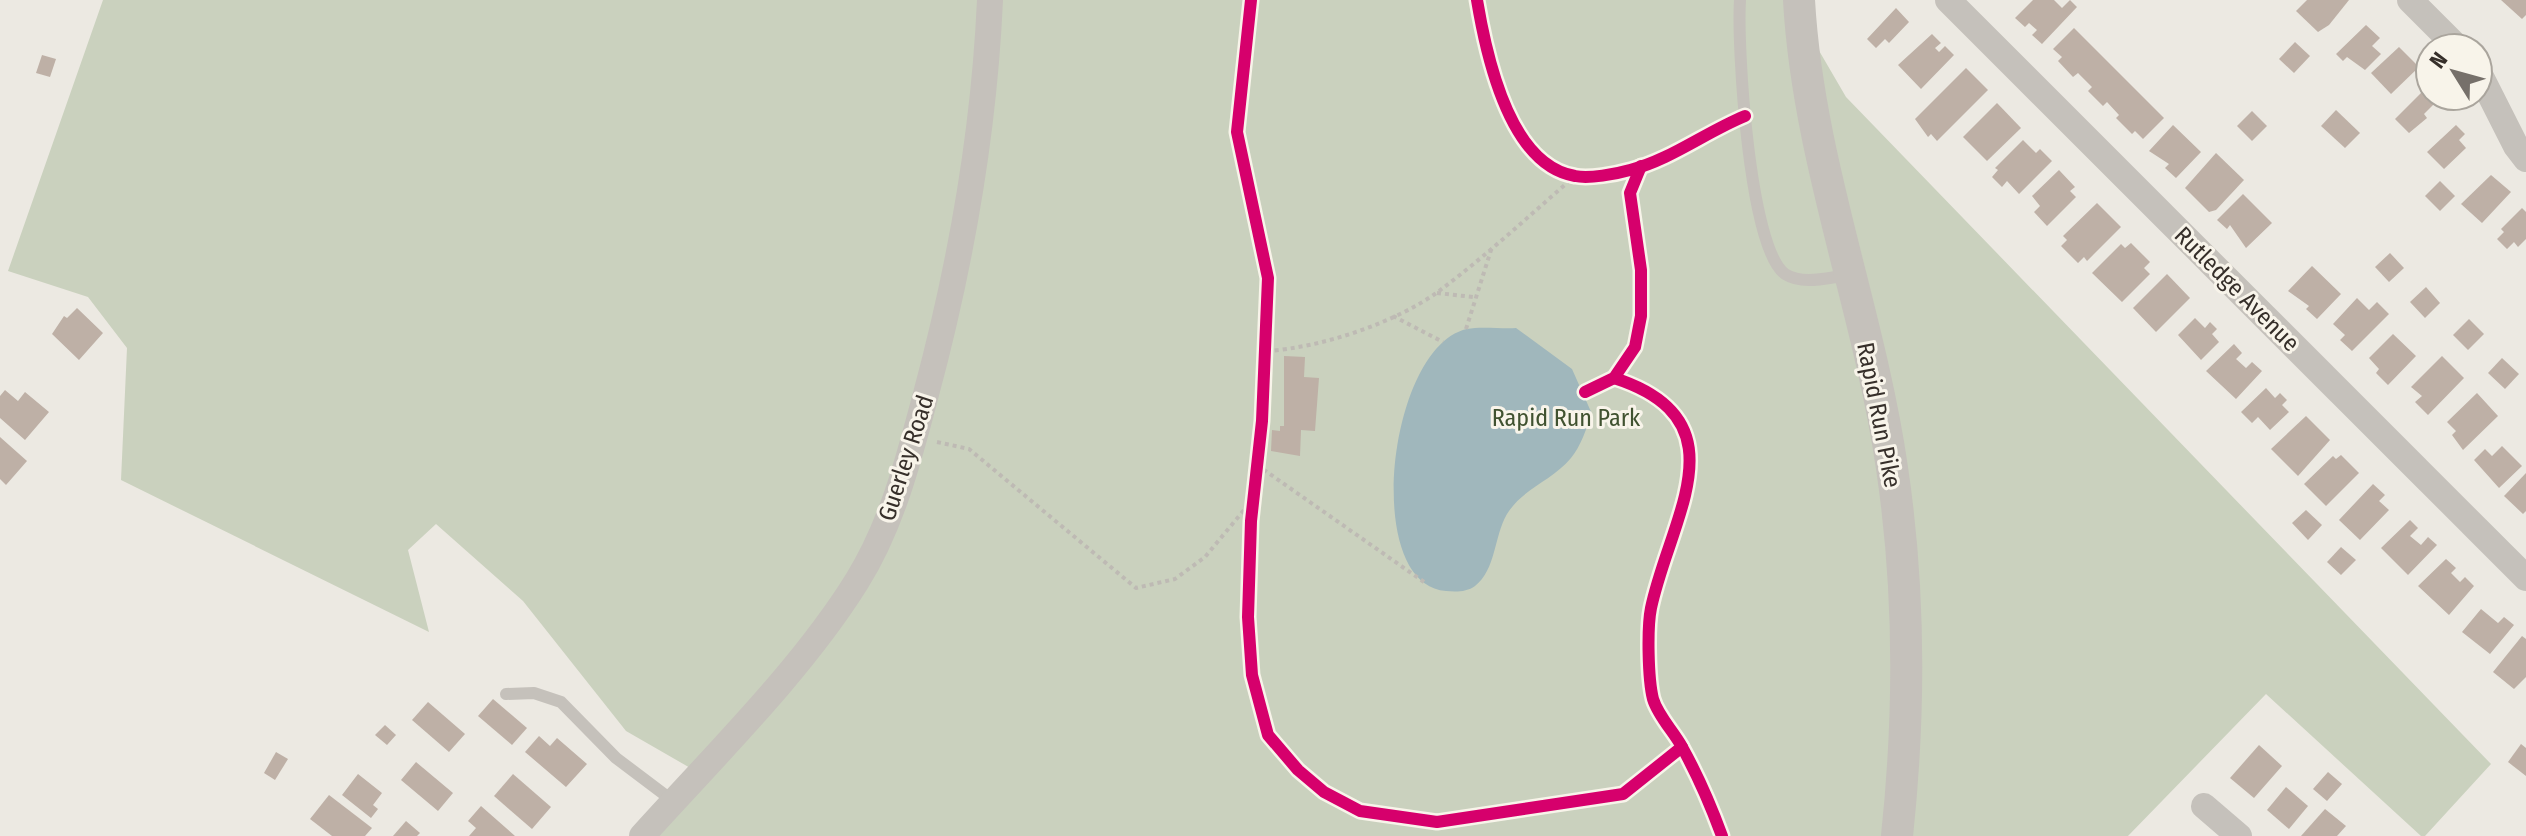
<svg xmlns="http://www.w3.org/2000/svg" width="2526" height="836" font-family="'Fira Sans Condensed',sans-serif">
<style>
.green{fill:#cad1be}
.water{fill:#a0b7bc}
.building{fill:#beb0a6}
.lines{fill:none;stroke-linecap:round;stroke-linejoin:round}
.path{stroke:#bebab4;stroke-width:4;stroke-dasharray:4 4;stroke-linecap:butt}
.service{stroke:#c5c1bb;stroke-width:12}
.minor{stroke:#c5c1bb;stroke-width:26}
.tertiary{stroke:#c5c1bb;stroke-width:32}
.cycleway-casing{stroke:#f8f4ea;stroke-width:17}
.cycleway{stroke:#d6006c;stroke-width:12}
.labels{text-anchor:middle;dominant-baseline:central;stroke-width:6;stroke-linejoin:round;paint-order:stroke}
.street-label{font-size:24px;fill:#362f2a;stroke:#f8f4ea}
.park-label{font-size:24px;fill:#405230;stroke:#f8f4ea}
</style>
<rect width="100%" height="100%" fill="#ece9e2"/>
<path class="green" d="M103 0H1799L1800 18 1846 97 2491 764 2425 836H2421L2266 694 2128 836H642L699 773 626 731 523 601 436 524 408 550 429 632 121 480 127 348 88 297 8 271Z"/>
<path class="water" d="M1516 328 1572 369 1592 414C1586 429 1581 446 1571 458 1552 481 1523 488 1507 514 1494 536 1496 570 1475 586 1467 592 1456 592 1446 591 1361 585 1388 346 1467 329 1481 326 1501 329 1516 328Z"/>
<g class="building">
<path d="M2033 0H2054L2062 8 2070 0 2077 7 2042 44 2032 35 2037 30 2029 23 2025 27 2015 18Z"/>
<path d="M2307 0H2349L2329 25 2318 32 2296 11Z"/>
<path d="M2501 0H2526V15L2522 19Z"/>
<path d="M1896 8 1909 22 1889 43 1885 39 1876 48 1867 39Z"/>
<path d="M2366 25 2380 38 2372 46 2381 54 2365 70 2347 57 2343 61 2336 54Z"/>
<path d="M2074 28 2164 118 2143 139 2135 131 2132 134 2116 118 2119 115 2107 102 2103 106 2088 91 2092 87 2078 73 2073 77 2058 61 2062 57 2053 49Z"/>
<path d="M1932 34 1941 43 1935 48 1939 52 1945 46 1954 55 1921 89 1898 65Z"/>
<path d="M2295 42 2310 56 2294 73 2279 59Z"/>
<path d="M2399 47 2419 67 2391 94 2371 73Z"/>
<path d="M42 55 56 59 50 77 36 73Z"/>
<path d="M1966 68 1988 90 1937 141 1931 134 1928 137 1915 119Z"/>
<path d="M2430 84V96H2442L2424 114 2427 118 2409 133 2395 119Z"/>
<path d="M1997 103 2021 128 1987 161 1963 137Z"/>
<path d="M2336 110 2360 133 2345 148 2321 126Z"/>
<path d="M2252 111 2267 126 2252 141 2237 126Z"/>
<path d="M2173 125 2201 152 2176 178 2165 168 2169 164 2149 151Z"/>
<path d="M2456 125 2465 134 2459 140 2466 148 2444 169 2427 152Z"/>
<path d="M2023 140 2036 153 2040 149 2052 161 2019 194 2007 181 2002 187 1992 177 1998 170 1995 168Z"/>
<path d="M2216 153 2244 180 2216 210 2209 212 2185 188Z"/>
<path d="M2059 170 2075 187 2070 191 2076 197 2047 226 2034 212 2040 206 2032 196Z"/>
<path d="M2491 175 2511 192 2482 223 2461 204Z"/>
<path d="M2440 181 2455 196 2440 211 2425 196Z"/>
<path d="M2243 194 2272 223 2246 248 2230 225 2227 229 2217 220Z"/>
<path d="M2097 203 2121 227 2087 261 2084 257 2078 263 2061 246 2067 240 2063 236Z"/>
<path d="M2522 208 2526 212V239L2518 247 2514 242 2507 249 2497 239 2504 232 2501 229Z"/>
<path d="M2131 243 2150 262 2144 268 2150 274 2122 302 2092 273 2121 244 2125 248Z"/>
<path d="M2390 253 2404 268 2389 282 2375 267Z"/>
<path d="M2312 266 2341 294 2317 319 2306 309 2309 306 2288 291Z"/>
<path d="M2167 274 2190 298 2156 332 2133 308Z"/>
<path d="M2426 287 2440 303 2425 318 2410 302Z"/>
<path d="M2357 298 2369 310 2377 302 2389 314 2352 351 2340 340 2345 335 2333 324Z"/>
<path d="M77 308 103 333 79 360 52 334 64 316 67 318Z"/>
<path d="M2195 318 2205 328 2210 322 2217 329 2212 334 2219 342 2201 360 2178 335Z"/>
<path d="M2469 319 2484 334 2468 350 2453 335Z"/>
<path d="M2393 334 2416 356 2388 385 2376 373 2379 369 2369 358Z"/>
<path d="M2234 344 2242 353 2236 359 2246 368 2252 362 2262 371 2236 399 2206 371Z"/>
<path d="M1284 356 1305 357 1304 377 1319 378 1315 431 1301 430 1300 456 1271 451 1272 430 1280 431V426H1284Z"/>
<path d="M2442 356 2464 378 2428 415 2415 402 2422 396 2411 387Z"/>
<path d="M2502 358 2519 374 2505 389 2488 373Z"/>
<path d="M2266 388 2275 398 2280 393 2287 400 2282 405 2289 412 2270 430 2258 417 2252 423 2241 412Z"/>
<path d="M5 390 18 401 25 392 49 412 25 440 0 418V396Z"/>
<path d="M2477 393 2498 416 2463 450 2452 435 2456 431 2447 422Z"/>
<path d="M2306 416 2330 440 2298 476 2271 449Z"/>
<path d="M0 437 27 461 6 485 0 479Z"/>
<path d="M2502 446 2522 466 2499 488 2474 460 2485 449 2492 456Z"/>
<path d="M2341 455 2359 473 2326 506 2304 484 2333 456 2336 459Z"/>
<path d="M2526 473V511L2523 514 2504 496Z"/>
<path d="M2373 484 2385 495 2379 501 2389 510 2360 540 2339 520Z"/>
<path d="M2306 510 2322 525 2308 540 2292 523Z"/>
<path d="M2410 520 2418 528 2410 536 2421 545 2428 537 2437 545 2408 575 2381 548Z"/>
<path d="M2341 547 2356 560 2341 575 2327 562Z"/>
<path d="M2446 559 2456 568 2451 573 2460 582 2465 577 2474 586 2449 615 2418 586Z"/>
<path d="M2481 609 2498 623 2504 617 2514 625 2490 654 2462 632Z"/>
<path d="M2522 636 2526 639V677L2514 689 2493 672Z"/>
<path d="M493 699 527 728 512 745 478 716Z"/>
<path d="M428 702 465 734 449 752 412 720Z"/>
<path d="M385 725 396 735 387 745 375 735Z"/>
<path d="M539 736 550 746 557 738 587 764 566 787 525 752Z"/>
<path d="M2521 744 2526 748V776L2508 762Z"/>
<path d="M2259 745 2282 766 2254 798 2230 778Z"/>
<path d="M276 752 288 759 275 780 264 773Z"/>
<path d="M416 762 453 793 438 811 401 780Z"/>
<path d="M2328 772 2342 784 2327 801 2313 789Z"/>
<path d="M358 774 382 793 373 805 378 809 371 818 342 795Z"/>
<path d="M513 774 551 807 532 829 494 796Z"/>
<path d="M2286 787 2308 806 2289 829 2267 810Z"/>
<path d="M329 795 372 828 365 836H332L310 819Z"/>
<path d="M481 806 515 836H469L476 828 468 821Z"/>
<path d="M2325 809 2346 826 2337 836H2301Z"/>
<path d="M406 821 420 833 417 836H393Z"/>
</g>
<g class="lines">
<g class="path">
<path d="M1437 293 1473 297"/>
<path d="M1393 316 1443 342"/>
<path d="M1466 329 1492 247"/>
<path d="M1267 351C1319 348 1396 323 1439 291 1486 256 1530 215 1575 176"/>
<path d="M937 442 969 449 1136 588 1175 579 1205 557 1254 498"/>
<path d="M1257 465 1424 582"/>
</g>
<g class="service">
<path d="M1740 0C1737 46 1749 248 1785 274 1804 286 1829 277 1850 275"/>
<path d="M506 694 534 693 561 702 616 758 673 801"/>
</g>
<g class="minor">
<path d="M1948 0 2526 578"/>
<path d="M2410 0 2458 48"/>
<path d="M2478 71 2516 146 2526 159"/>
<path d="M2204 806 2239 836"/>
<path d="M642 836C713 757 801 671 857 581 892 525 909 458 926 394 961 264 984 134 990 0"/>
</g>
<path class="tertiary" d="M1799 0C1808 160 1869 310 1892 468 1910 589 1910 714 1897 836"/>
<g class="cycleway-casing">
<g id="cycleway">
<path d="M1251 0 1237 132 1268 278 1262 421 1251 521 1248 617 1252 675 1268 735 1298 770 1324 792 1360 811 1437 822 1623 794 1682 747"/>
<path d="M1477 0C1486 54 1509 165 1575 176 1589 179 1616 174 1630 170 1670 160 1706 132 1745 116"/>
<path d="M1614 378C1745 420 1670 517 1651 608 1647 628 1648 679 1653 699 1658 716 1674 732 1682 747 1697 774 1711 806 1722 836"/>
<path d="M1585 392 1614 378 1635 347 1641 316V270L1630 193 1641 166"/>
</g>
</g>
<use href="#cycleway" class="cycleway"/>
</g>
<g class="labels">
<g class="street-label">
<text transform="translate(2237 289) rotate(45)">Rutledge Avenue</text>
<text transform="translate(1879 415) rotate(79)">Rapid Run Pike</text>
<text transform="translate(906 458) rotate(-72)">Guerley Road</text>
</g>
<g class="park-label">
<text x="1566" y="418">Rapid Run Park</text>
</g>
</g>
<g transform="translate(2454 72) rotate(307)"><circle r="38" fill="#f8f4ea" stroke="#aaa59d" stroke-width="2"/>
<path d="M0-6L14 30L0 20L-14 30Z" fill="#76706a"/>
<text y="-12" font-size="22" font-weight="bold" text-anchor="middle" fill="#362f2a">N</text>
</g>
</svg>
